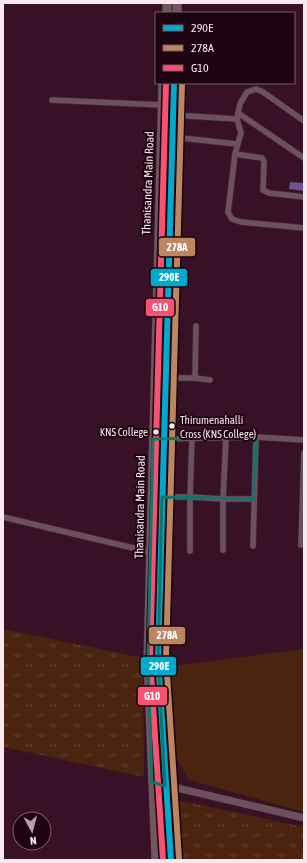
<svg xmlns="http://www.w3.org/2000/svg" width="307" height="863" font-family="'Asap Condensed',sans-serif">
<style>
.grass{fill:url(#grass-tufts)}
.pitch{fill:#4a240e}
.water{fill:#685891}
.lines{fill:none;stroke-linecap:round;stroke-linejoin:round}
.minor-casing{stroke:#3f2834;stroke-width:7}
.tertiary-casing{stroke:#3f2834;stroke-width:8}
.primary-casing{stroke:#3f2834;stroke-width:10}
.minor{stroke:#6c515d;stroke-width:5.5}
.tertiary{stroke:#6c515d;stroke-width:7}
.primary{stroke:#6f575d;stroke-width:9}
.bus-1-casing{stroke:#1e0310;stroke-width:9}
.bus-2-casing{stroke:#1e0310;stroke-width:9}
.bus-3-casing{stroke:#1e0310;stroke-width:9}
.bus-1{stroke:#00a9ce;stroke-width:6}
.bus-2{stroke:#bb8660;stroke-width:6}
.bus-3{stroke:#f65372;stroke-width:6}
.marked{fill:none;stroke:#0f766e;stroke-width:3;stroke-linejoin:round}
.bus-dot{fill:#fae8ef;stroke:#1e0310;stroke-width:1.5}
.labels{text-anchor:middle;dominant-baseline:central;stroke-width:4;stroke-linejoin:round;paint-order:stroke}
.bus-label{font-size:11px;fill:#fae8ef;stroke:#1e0310;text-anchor:start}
.street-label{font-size:12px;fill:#fae8ef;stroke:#1e0310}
.line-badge{stroke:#1e0310;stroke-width:1.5}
.badge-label{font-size:11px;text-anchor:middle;font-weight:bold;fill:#fff}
</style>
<defs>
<pattern id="grass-tufts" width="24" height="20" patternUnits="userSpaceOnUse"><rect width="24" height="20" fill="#4a240e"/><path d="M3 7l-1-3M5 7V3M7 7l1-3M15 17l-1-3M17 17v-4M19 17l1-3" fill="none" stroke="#654431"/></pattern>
</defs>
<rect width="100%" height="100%" fill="#381127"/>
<g class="grass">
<path d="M3 629 143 658 144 777 3 747Z"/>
<path d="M177 800 304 827V860H182Z"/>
</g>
<path class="pitch" d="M304 649V812L189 780 168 745 165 667Z"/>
<path class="water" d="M290 182 304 183V191L289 189Z"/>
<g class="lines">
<g class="minor-casing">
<g id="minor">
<path d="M52 100 162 105"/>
<path d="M238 113 304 158"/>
<path d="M173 115 237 119"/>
<path d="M304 121 263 92 256 89 247 92 240 104 237 119 241 133 235 154 228 212 232 219 241 222 304 228"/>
<path d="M172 137 237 144"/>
<path d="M235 154 262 158 264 161 263 190 269 193 304 197"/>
<path d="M166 378H195L196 326"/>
<path d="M195 378 210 380"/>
<path d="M153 439 256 437 304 440"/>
<path d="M192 439 190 497 223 499 226 438"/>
<path d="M162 497H190V551"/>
<path d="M3 517 150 552"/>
<path d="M301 545 304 453"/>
<path d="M253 546 256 437"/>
<path d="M223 550V499H254"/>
</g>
</g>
<g class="tertiary-casing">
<path id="tertiary" d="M152 782 304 818"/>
</g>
<g class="primary-casing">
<g id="primary">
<path d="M167 13V3"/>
<path d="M177 13V3"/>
<path d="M156 860 148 659 163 83"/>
<path d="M171 860 165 786 158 658 174 83"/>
</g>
</g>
<use href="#minor" class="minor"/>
<use href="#tertiary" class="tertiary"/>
<use href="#primary" class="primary"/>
<g class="bus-1-casing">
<path id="bus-1" d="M171 860 158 658 174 83"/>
</g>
<g class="bus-2-casing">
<path id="bus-2" d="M179 859 166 658 182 83"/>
</g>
<g class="bus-3-casing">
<path id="bus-3" d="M163 860 150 658 166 83"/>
</g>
<use href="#bus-1" class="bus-1"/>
<use href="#bus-2" class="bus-2"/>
<use href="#bus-3" class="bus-3"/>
</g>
<path class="marked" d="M256 437 254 499 162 497 158 658 165 786 152 782 148 659 153 439Z"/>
<g class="bus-dot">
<circle cx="172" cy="426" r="3.5"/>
<circle cx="156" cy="432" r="3.5"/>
</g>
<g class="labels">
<g class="bus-label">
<text x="180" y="420">Thirumenahalli<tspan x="180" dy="14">Cross (KNS College)</tspan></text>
<text x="148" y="432" text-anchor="end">KNS College</text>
</g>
<g class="street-label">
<text transform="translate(148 183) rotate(-88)">Thanisandra Main Road</text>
<text transform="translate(140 507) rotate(-89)">Thanisandra Main Road</text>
</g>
</g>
<g class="line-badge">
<rect x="158" y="237" width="38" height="20" rx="4" fill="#bb8660"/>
<rect x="150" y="268" width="38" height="19" rx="4" fill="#00a9ce"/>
<rect x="145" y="298" width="30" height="19" rx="4" fill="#f65372"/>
<rect x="148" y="626" width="38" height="19" rx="4" fill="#bb8660"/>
<rect x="140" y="656" width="37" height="20" rx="4" fill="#00a9ce"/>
<rect x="137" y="686" width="31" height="20" rx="4" fill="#f65372"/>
</g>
<g class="badge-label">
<text x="177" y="251">278A</text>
<text x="169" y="281">290E</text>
<text x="160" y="311">G10</text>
<text x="167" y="639">278A</text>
<text x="159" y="670">290E</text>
<text x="152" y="700">G10</text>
</g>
<rect width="307" height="863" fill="none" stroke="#fae8ef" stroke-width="8"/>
<rect x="155" y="12" width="140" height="72" fill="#1e0310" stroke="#765f69"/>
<rect x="163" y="25" width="20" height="6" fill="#00a9ce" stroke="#765f69"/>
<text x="191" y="32" font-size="12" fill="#fae8ef">290E</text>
<rect x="163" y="45" width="20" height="6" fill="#bb8660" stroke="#765f69"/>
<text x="191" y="52" font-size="12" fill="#fae8ef">278A</text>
<rect x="163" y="65" width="20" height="6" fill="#f65372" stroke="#765f69"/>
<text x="191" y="72" font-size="12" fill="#fae8ef">G10</text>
<g transform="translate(32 831) rotate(173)"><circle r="19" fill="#1e0310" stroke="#765f69"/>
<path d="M0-3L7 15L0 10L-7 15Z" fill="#b69da9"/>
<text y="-6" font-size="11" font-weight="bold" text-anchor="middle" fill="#fae8ef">N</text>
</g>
</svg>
